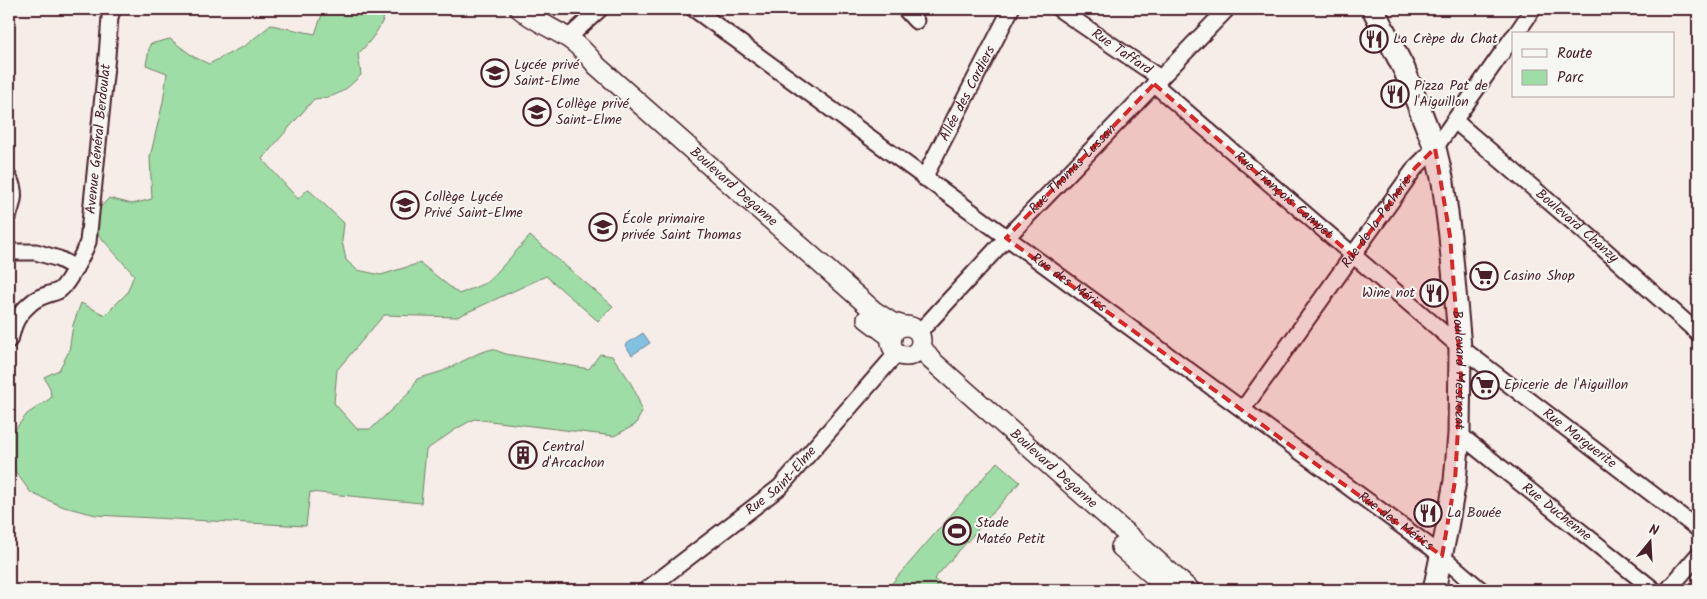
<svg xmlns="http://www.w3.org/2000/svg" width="1707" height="599" font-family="Kalam,sans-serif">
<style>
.green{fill:#9edda5;stroke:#747e68}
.water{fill:#81c2e1;stroke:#6b8198}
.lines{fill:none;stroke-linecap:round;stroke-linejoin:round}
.minor-casing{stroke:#4a1f2b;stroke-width:19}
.tertiary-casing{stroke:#4a1f2b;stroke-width:22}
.secondary-casing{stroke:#4a1f2b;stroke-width:25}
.minor{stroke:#f6f6f2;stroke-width:15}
.tertiary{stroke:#f6f6f2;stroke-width:19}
.secondary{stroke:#f6f6f2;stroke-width:21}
.marked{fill:#d62828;fill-opacity:0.2;stroke:#d62828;stroke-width:4;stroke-dasharray:10 6;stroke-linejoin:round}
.labels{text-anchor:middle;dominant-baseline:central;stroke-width:4;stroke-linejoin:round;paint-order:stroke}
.poi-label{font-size:14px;fill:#4a1f2b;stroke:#f6f6f2;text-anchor:start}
.street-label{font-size:14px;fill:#4a1f2b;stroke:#f6f6f2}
</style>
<rect width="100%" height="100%" fill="#f6ede8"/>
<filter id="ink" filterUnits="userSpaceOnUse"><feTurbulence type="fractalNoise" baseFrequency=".02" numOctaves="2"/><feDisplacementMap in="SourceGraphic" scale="10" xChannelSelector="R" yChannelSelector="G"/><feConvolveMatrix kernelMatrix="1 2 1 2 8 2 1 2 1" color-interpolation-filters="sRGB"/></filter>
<g filter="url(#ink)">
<g class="green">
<path d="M324 9H387C381 28 372 40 358 54L361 75C344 92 337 97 314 99L262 159 298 199 308 189 344 223 342 241 346 260 357 270 381 275 420 263 459 294 488 282 530 236 613 306 598 321 546 276 457 317 384 315 337 370 334 403 357 429H371L409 393 417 379 443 371 479 353 492 349 506 354 589 369 600 354 612 356C626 374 637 390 642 412L635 425 614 436 474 419 456 429 426 450 421 503 310 492 306 526 96 515 64 507 31 493 9 463V437L27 414 51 398 50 388 44 377 59 370 69 351 73 325 81 303 105 315 127 293 134 275 97 233 99 209 109 198 132 204 152 199 150 157 163 102 167 73 146 65 150 44 170 39 194 57 209 64 246 45 271 25 315 34Z"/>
<path d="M997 462 1020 482 934 579 946 590H886Z"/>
</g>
<path class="water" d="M643 333 650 343 632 355 625 345Z"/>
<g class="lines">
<g class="minor-casing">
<g id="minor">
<path id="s1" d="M694 9 1432 548 1481 590"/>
<path d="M905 9 916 21"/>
<path id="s2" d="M1059 9 1160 78"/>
<path d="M1516 34 1533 9"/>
<path d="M568 38 600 9"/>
<path id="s3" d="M1154 84 1460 347 1698 529"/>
<path id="s4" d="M1455 121 1588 235 1698 333"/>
<path d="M9 178C16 192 14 200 9 214"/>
<path id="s5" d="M924 178 1011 9"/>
<path d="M9 252H36L59 259 74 267"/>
<path id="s6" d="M918 331 927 324 1013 231 1227 9"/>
<path id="s7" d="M9 340C12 336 12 331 14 326 17 317 23 310 30 304 38 296 48 295 58 291 67 287 84 252 88 242L107 56 110 17 113 9"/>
<path id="s8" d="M1243 409 1415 168 1435 148 1513 37"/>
<path id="s9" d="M1459 434 1654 590"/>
<path id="s10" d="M646 590 780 487 897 353"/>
<path d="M1668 590 1698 555"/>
</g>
</g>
<g class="tertiary-casing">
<g id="tertiary">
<path id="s11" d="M520 9C535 21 552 28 568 38 579 45 588 55 597 66L874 311 891 322 904 326"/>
<path d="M867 319 892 338"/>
<circle cx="906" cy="341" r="15"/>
<path id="s12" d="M921 346 930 359 1190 590"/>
<path d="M1121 547 1170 590"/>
</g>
</g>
<g class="secondary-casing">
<g id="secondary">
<path id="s13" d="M1373 9 1404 69 1435 148 1443 182 1450 236 1460 347 1459 434 1455 481 1446 533 1434 590"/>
</g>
</g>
<use href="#minor" class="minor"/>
<use href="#tertiary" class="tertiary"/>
<use href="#secondary" class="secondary"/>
</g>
</g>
<path class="marked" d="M1154 84 1353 256 1415 168 1435 148 1450 236 1461 376 1455 481 1442 556 1006 238Z"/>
<defs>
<g id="restaurant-ring" transform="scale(1.4375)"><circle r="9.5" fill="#f6f6f2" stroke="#4a1f2b" stroke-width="1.5"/><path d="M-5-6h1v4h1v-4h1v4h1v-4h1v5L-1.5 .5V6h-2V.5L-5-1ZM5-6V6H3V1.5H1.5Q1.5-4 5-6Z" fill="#4a1f2b"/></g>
<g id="school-ring" transform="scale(1.4375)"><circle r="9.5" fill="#f6f6f2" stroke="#4a1f2b" stroke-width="1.5"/><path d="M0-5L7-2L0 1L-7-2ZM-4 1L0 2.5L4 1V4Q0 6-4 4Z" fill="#4a1f2b"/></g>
<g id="supermarket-ring" transform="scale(1.4375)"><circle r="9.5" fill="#f6f6f2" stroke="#4a1f2b" stroke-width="1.5"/><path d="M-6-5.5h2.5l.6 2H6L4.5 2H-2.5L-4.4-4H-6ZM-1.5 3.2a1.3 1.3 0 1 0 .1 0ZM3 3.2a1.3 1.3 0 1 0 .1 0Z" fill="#4a1f2b"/></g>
<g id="building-ring" transform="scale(1.4375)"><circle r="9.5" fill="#f6f6f2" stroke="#4a1f2b" stroke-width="1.5"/><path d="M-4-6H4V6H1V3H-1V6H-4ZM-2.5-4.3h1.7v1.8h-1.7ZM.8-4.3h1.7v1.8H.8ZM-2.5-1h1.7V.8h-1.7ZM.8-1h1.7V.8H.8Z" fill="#4a1f2b"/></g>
<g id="stadium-ring" transform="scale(1.4375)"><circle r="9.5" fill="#f6f6f2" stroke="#4a1f2b" stroke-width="1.5"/><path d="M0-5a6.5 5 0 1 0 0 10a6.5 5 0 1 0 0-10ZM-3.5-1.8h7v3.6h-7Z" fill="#4a1f2b"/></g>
</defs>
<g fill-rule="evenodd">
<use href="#restaurant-ring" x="1374" y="39"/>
<use href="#school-ring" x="495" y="73"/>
<use href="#restaurant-ring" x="1395" y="94"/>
<use href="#school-ring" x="537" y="112"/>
<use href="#school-ring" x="405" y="205"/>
<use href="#school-ring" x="603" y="227"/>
<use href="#supermarket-ring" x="1484" y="276"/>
<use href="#restaurant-ring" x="1434" y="293"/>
<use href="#supermarket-ring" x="1485" y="385"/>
<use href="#building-ring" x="523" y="455"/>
<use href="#restaurant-ring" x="1428" y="513"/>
<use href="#stadium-ring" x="957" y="531"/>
</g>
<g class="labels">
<g class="poi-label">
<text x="1393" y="39">La Crèpe du Chat</text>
<text x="514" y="65">Lycée privé<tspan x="514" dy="16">Saint-Elme</tspan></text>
<text x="1414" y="86">Pizza Pat de<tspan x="1414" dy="16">l'Aiguillon</tspan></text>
<text x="556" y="104">Collège privé<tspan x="556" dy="16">Saint-Elme</tspan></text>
<text x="424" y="197">Collège Lycée<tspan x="424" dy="16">Privé Saint-Elme</tspan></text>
<text x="622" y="219">École primaire<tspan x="622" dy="16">privée Saint Thomas</tspan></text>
<text x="1503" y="276">Casino Shop</text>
<text x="1415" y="293" text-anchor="end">Wine not</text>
<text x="1504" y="385">Epicerie de l'Aiguillon</text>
<text x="542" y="447">Central<tspan x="542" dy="16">d'Arcachon</tspan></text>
<text x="1447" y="513">La Bouée</text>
<text x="976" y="523">Stade<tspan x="976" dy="16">Matéo Petit</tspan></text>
</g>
<g class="street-label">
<text stroke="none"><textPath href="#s2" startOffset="76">Rue Taffard</textPath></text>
<text stroke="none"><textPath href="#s5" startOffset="95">Allée des Cordiers</textPath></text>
<text stroke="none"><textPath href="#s7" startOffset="235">Avenue Général Berdoulat</textPath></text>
<text stroke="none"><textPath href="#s6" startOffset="224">Rue Thomas Lussan</textPath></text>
<text stroke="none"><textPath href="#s11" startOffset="279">Boulevard Deganne</textPath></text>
<text stroke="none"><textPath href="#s3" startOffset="171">Rue François Campet</textPath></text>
<text stroke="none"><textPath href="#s8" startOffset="230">Rue de la Pécherie</textPath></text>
<text stroke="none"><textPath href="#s4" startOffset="161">Boulevard Chanzy</textPath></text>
<text stroke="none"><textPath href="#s1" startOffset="464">Rue des Mérics</textPath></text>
<text stroke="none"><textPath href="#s13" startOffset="376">Boulevard Mestrezat</textPath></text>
<text stroke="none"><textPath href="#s3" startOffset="554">Rue Marguerite</textPath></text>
<text stroke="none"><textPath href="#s12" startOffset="181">Boulevard Deganne</textPath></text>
<text stroke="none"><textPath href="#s10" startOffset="174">Rue Saint-Elme</textPath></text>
<text stroke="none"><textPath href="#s9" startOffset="125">Rue Duchenne</textPath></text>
<text stroke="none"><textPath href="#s1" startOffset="869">Rue des Mérics</textPath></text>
</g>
</g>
<rect width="1707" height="599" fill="none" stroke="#f6f6f2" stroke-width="30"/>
<rect x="15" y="15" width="1677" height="569" fill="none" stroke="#4a1f2b" stroke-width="2" filter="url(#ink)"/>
<rect x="1512" y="32" width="162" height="65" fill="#f6f6f2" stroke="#b1a0a2"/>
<rect x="1522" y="49" width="25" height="8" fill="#f6f6f2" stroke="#b1a0a2"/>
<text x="1557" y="58" font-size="15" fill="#4a1f2b">Route</text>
<rect x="1522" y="70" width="25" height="15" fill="#9edda5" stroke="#b1a0a2"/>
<text x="1557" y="82" font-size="15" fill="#4a1f2b">Parc</text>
<g transform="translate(1650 542) rotate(18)" stroke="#f6f6f2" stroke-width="4" paint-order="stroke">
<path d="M0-4L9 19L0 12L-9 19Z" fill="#4a1f2b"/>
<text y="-8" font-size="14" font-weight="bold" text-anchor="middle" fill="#4a1f2b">N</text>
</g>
</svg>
